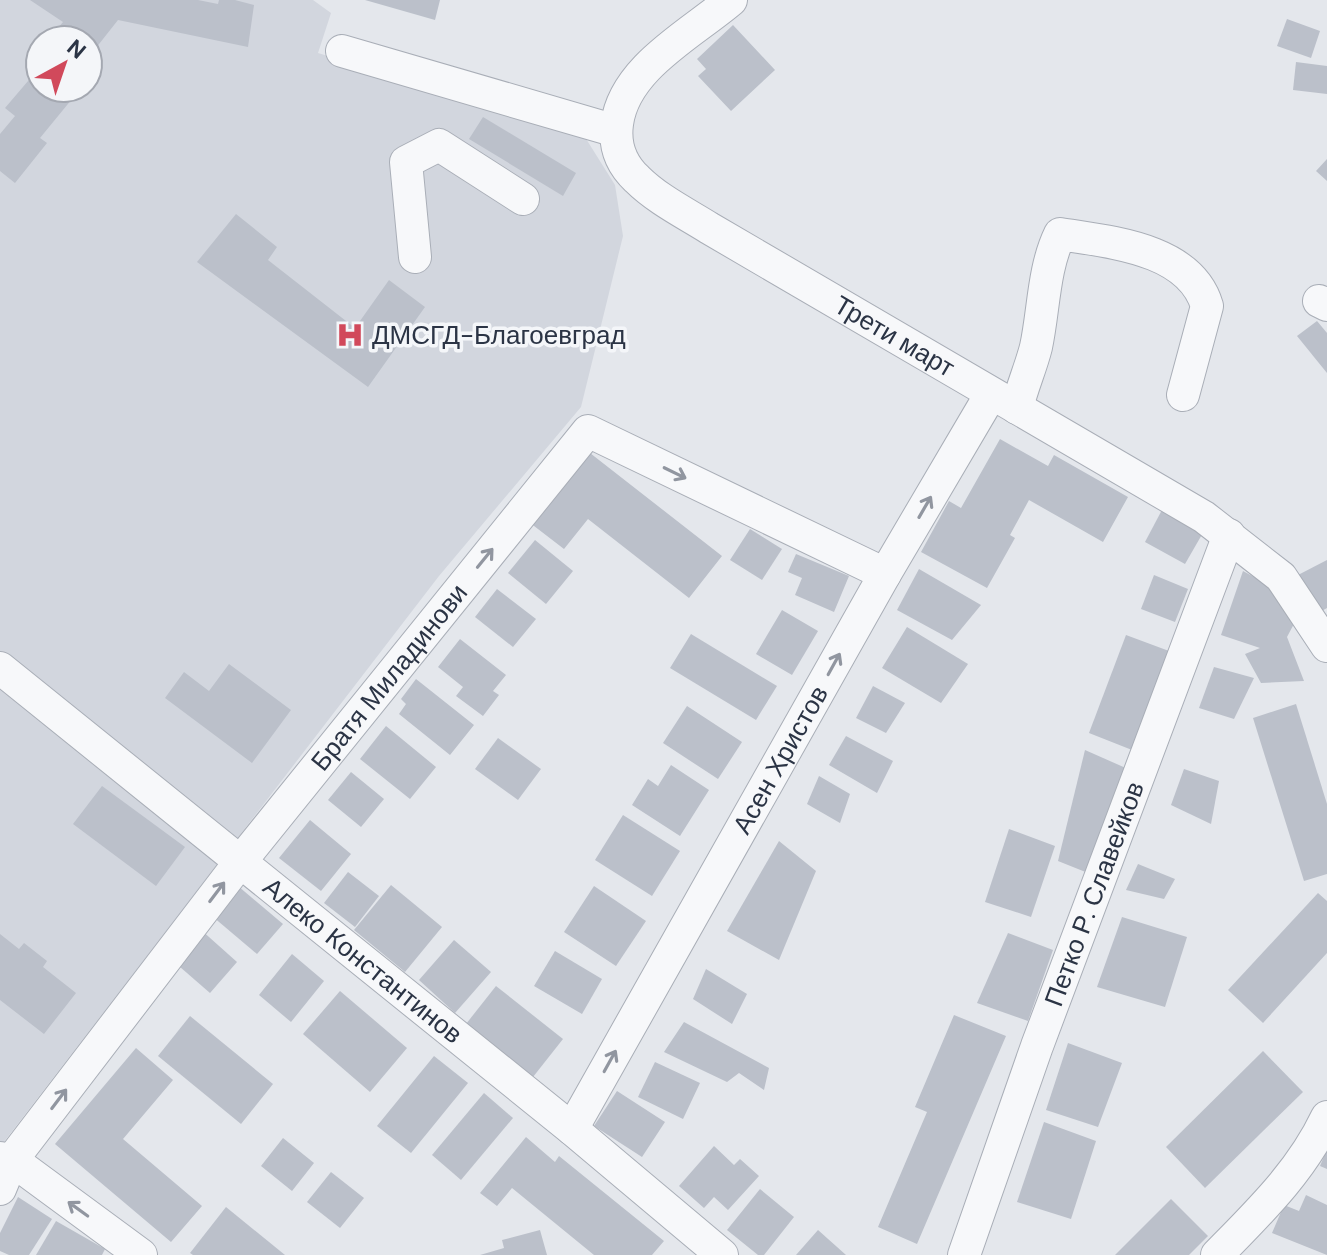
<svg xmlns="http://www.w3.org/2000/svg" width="1327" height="1255" font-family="'DM Sans',sans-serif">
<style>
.built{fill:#d2d6de;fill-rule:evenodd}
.building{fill:#bbc0ca}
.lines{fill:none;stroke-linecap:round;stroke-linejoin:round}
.minor-casing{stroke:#a9aeb7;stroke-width:34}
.minor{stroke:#f7f8fa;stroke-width:32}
.oneway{stroke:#9196a0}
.labels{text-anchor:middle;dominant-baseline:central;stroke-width:7;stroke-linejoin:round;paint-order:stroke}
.poi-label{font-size:26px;fill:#2b3445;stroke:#f4f6f9;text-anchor:start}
.street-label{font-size:26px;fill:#2b3445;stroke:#f4f6f9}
</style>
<rect width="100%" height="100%" fill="#e4e7ec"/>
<path class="built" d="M0 0H313L331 13 318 53 583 134 615 185 623 236 581 407 439 576 0 1147ZM40 40H88V88H40Z"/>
<g class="building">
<path d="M30 0H198L218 4 219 0H235L254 5 248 47 118 20 88 58V40H48L63 22Z"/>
<path d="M365 0H440L435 20Z"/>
<path d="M1287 19 1320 31 1311 58 1277 46Z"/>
<path d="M733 25 775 70 731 111 698 76 706 69 697 59Z"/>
<path d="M1296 62 1327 66V94L1293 90Z"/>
<path d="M40 67V88H81L40 138 47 143 15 183 0 171V134L15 116 5 108Z"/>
<path d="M483 117 576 173 563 196 469 139Z"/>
<path d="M1327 159V181L1316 171Z"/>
<path d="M236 214 277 247 268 260 355 328 389 280 425 307 368 387 197 262Z"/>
<path d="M1317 321 1327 333V373L1297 336Z"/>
<path d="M1000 439 1048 466 1054 455 1128 497 1103 542 1029 500 1010 535 1015 538 987 588 921 552 949 501 961 508Z"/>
<path d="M581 446 722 556 689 598 588 519 564 549 525 519Z"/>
<path d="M1163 508 1204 531 1185 564 1145 542Z"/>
<path d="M750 529 782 549 762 580 730 560Z"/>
<path d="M535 540 573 571 546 604 508 573Z"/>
<path d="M796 554 849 576 834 612 795 595 802 578 788 572Z"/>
<path d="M1327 560V608L1318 613 1298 575Z"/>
<path d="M919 569 981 605 952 640 897 610Z"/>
<path d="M1243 571 1278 590 1280 605 1296 620 1287 637 1304 681 1261 683 1245 654 1260 648 1221 635Z"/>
<path d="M1154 575 1188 589 1175 622 1141 609Z"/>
<path d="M497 589 536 619 513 647 475 617Z"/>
<path d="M782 610 818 631 792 675 756 654Z"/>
<path d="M907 627 968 664 941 703 882 668Z"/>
<path d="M691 634 777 686 756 720 670 668Z"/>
<path d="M1126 635 1169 651 1132 750 1089 733Z"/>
<path d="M460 639 506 675 493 691 499 695 483 716 456 696 463 687 438 667Z"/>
<path d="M229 664 291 710 252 763 165 698 184 672 209 691Z"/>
<path d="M1214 667 1254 678 1234 719 1199 708Z"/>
<path d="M416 679 474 725 450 755 399 714 406 704 401 699Z"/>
<path d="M873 686 905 703 886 733 856 718Z"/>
<path d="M1296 704 1327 804V874L1304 881 1253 718Z"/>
<path d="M687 706 742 742 718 779 663 743Z"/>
<path d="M386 726 436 767 410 799 360 759Z"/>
<path d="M846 736 893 761 877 793 829 765Z"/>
<path d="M498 738 541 769 518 800 475 769Z"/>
<path d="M1085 750 1128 769 1088 873 1058 861Z"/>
<path d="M671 765 709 790 680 836 632 805 648 779 658 786Z"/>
<path d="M1184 769 1219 781 1211 824 1171 805Z"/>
<path d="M351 772 384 799 361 827 328 800Z"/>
<path d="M819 776 850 794 840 823 807 804Z"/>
<path d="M102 786 185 847 156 886 73 824Z"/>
<path d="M623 815 680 851 652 896 595 860Z"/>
<path d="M310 820 351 854 321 891 279 858Z"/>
<path d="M1009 829 1055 846 1031 917 985 902Z"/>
<path d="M779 841 816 871 779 960 727 931Z"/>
<path d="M1138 864 1175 879 1164 899 1126 890Z"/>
<path d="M348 872 379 896 355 927 324 903Z"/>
<path d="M391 885 442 927 405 972 354 930Z"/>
<path d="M238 886 283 924 257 954 212 916Z"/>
<path d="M594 886 646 921 616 966 564 932Z"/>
<path d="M1318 893 1327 901V953L1263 1023 1228 990Z"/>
<path d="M1122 917 1187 937 1165 1007 1097 987Z"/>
<path d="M200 929 237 962 210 993 172 960Z"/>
<path d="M1008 933 1053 950 1028 1021 977 1003Z"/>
<path d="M0 934 19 949 24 943 47 961 43 967 76 993 44 1034 0 1000Z"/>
<path d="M454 940 491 972 455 1013 419 980Z"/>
<path d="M555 951 602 979 582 1014 534 986Z"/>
<path d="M292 954 324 981 291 1022 259 995Z"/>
<path d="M706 969 747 994 732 1024 693 999Z"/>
<path d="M496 986 563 1039 533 1077 466 1024Z"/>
<path d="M340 991 407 1048 370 1092 303 1034Z"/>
<path d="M954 1015 1006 1036 917 1244 878 1227 927 1112 915 1107Z"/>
<path d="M190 1016 273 1084 241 1124 158 1056Z"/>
<path d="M684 1022 769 1068 764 1090 739 1073 727 1082 664 1052Z"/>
<path d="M1068 1043 1122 1063 1098 1127 1046 1110Z"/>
<path d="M136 1048 173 1080 123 1139 202 1206 171 1242 55 1144Z"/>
<path d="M1263 1051 1303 1092 1205 1188 1166 1147Z"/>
<path d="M434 1056 468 1083 411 1153 377 1126Z"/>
<path d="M655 1062 700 1083 683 1119 638 1097Z"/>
<path d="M617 1091 665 1122 642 1157 594 1126Z"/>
<path d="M484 1093 513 1118 461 1180 432 1155Z"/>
<path d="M1044 1122 1096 1141 1071 1219 1017 1202Z"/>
<path d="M526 1137 555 1162 559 1156 664 1241 652 1255H594L512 1188 497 1206 480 1193Z"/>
<path d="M283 1138 314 1163 292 1191 261 1166Z"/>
<path d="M714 1146 734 1165 740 1159 759 1176 728 1210 714 1197 704 1208 679 1186Z"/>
<path d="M1327 1149V1169L1320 1166Z"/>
<path d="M331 1172 364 1198 340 1228 307 1202Z"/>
<path d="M760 1189 794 1217 764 1255H758L727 1230Z"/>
<path d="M1306 1195 1327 1205V1255L1272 1233 1284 1205 1299 1211Z"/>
<path d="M18 1197 52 1219 29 1255H9L0 1251V1233Z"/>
<path d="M1171 1199 1208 1236 1189 1255H1115Z"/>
<path d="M226 1207 285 1255H193L190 1253Z"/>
<path d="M56 1221 105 1249 102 1255H36Z"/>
<path d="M540 1230 547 1255H480L504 1248 502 1240Z"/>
<path d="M818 1230 846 1255H796Z"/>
</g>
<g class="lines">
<g class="minor-casing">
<g id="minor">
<path id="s1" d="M731 0C691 34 624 68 617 124 614 146 621 164 637 179 657 199 685 213 709 228L1204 517 1281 577 1327 646"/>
<path d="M342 51 616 131"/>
<path d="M415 257 406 162 439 145 523 199"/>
<path d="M1319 301 1327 305"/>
<path d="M1017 408C1022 387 1031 367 1036 347 1044 310 1043 269 1060 234 1109 242 1190 248 1207 306L1183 395"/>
<path id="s2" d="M0 668 572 1129 722 1255"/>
<path id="s3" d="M572 1129 885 574 991 394"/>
<path d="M0 1158 12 1160 141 1255"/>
<path id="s4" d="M0 1189 12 1160 240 862 588 431 885 574"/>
<path id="s5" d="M964 1255 1037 1046 1229 535"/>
<path d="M1217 1255C1259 1212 1301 1172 1327 1117"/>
</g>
</g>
<use href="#minor" class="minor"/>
</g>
<defs><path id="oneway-shaft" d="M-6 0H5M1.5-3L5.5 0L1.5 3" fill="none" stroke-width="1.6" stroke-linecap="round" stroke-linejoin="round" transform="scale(2)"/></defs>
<g class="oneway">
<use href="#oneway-shaft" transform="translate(675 473) rotate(26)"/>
<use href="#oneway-shaft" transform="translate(925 507) rotate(-60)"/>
<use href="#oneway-shaft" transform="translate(485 558) rotate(-51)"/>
<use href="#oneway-shaft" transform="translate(834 664) rotate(-61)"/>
<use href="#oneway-shaft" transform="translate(217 892) rotate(-53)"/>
<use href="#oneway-shaft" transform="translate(610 1061) rotate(-61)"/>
<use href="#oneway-shaft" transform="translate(59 1099) rotate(-53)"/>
<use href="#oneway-shaft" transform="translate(78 1209) rotate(-144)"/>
</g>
<defs>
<g id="hospital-bare" transform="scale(2.16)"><path d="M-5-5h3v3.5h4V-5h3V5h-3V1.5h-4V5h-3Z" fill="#d1495b" stroke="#f4f6f9" stroke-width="2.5" paint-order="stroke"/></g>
</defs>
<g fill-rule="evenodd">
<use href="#hospital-bare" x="350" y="335"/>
</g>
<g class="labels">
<g class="poi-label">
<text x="372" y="335">ДМСГД-Благоевград</text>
</g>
<g class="street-label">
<text stroke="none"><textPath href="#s1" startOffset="536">Трети март</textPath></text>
<text stroke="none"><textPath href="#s4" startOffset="644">Братя Миладинови</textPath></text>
<text stroke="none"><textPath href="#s3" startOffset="424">Асен Христов</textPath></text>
<text stroke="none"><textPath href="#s5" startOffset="384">Петко Р. Славейков</textPath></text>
<text stroke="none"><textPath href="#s2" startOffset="466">Алеко Константинов</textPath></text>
</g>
</g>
<g transform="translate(64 64) rotate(40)"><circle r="38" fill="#f4f6f9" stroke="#a4a8b1" stroke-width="2"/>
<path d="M0-6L14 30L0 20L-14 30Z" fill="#d1495b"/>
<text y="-12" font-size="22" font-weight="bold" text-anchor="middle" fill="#2b3445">N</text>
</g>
</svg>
